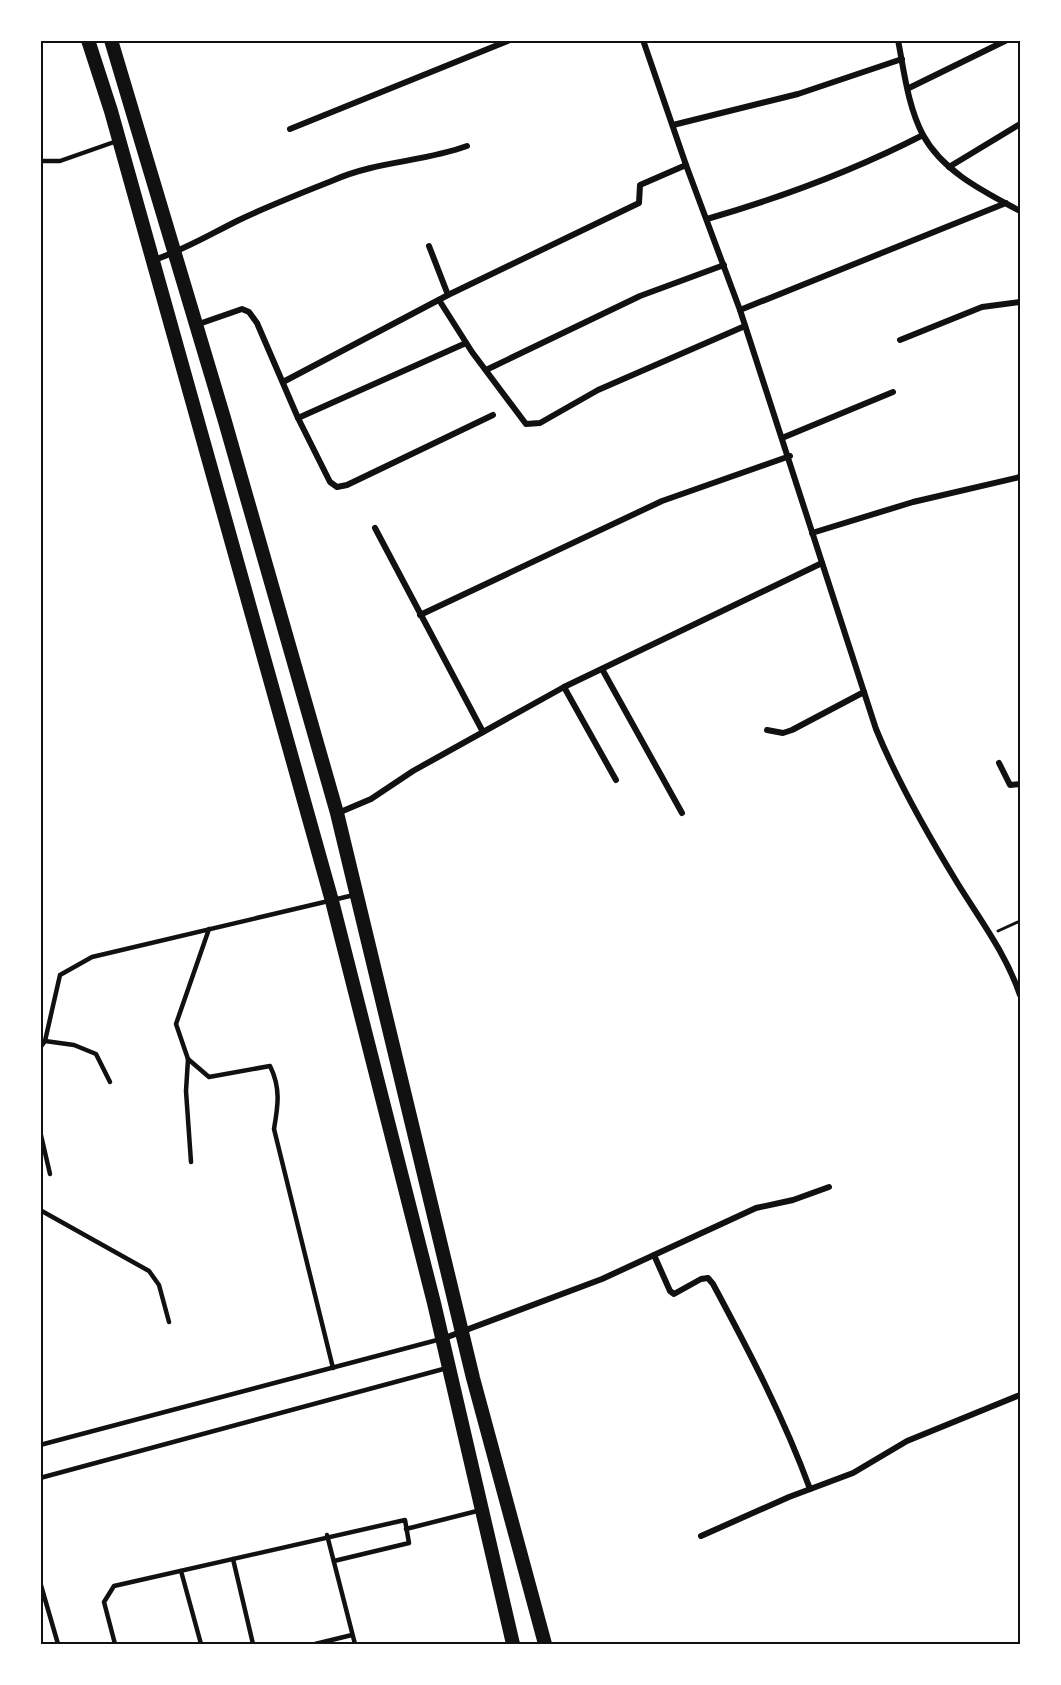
<svg xmlns="http://www.w3.org/2000/svg" width="1061" height="1685" font-family="'Titillium Web',sans-serif">
<style>
.lines{fill:none;stroke-linecap:round;stroke-linejoin:round}
.path{stroke:#111;stroke-width:3}
.service{stroke:#111;stroke-width:4.5}
.minor{stroke:#111;stroke-width:6}
.primary{stroke:#111;stroke-width:14}
.neatline{fill:none;stroke:#111;stroke-width:2}
</style>
<rect width="100%" height="100%" fill="#fff"/>
<g class="lines">
<path class="path" d="M998 931 1020 921"/>
<g class="service">
<path d="M40 161H60L117 141"/>
<path d="M45 1041 74 1045 96 1054 110 1082"/>
<path d="M40 1048 45 1041 60 975 92 957 354 895"/>
<path d="M188 1059 209 1077 270 1066C281 1088 278 1106 274 1129L333 1368"/>
<path d="M40 1131 50 1174"/>
<path d="M191 1162 186 1091 188 1059 176 1024 209 929"/>
<path d="M40 1210 149 1271 159 1285 169 1322"/>
<path d="M40 1445 441 1339"/>
<path d="M40 1478 447 1368"/>
<path d="M406 1529 481 1510"/>
<path d="M327 1535 355 1644"/>
<path d="M233 1559 253 1644"/>
<path d="M181 1571 201 1644"/>
<path d="M40 1582 58 1644"/>
<path d="M115 1644 104 1602 114 1586 405 1520 409 1543 334 1561"/>
<path d="M315 1644 352 1635"/>
</g>
<g class="minor">
<path d="M643 40 686 165 740 310 876 729C898 783 928 835 958 884 981 921 1006 954 1020 995"/>
<path d="M898 40C904 71 908 107 923 135 943 172 985 192 1020 211"/>
<path d="M909 88 1007 40"/>
<path d="M673 125 798 94 902 59"/>
<path d="M290 129 510 40"/>
<path d="M949 167 1020 124"/>
<path d="M707 219C783 197 853 171 923 135"/>
<path d="M429 246 448 295"/>
<path d="M154 260C184 250 209 235 237 221 268 206 302 193 334 180 377 161 423 162 467 146"/>
<path d="M439 300 472 352 526 424 540 423 598 390 745 326"/>
<path d="M740 310 1006 203"/>
<path d="M196 325 242 309 249 312 257 323 298 418 330 482 337 487 347 485 493 415"/>
<path d="M900 340 982 307 1020 302"/>
<path d="M486 370 640 296 724 265"/>
<path d="M283 382 448 295 639 203 640 185 686 165"/>
<path d="M298 418 466 343"/>
<path d="M782 438 893 392"/>
<path d="M375 528 483 732"/>
<path d="M812 533 913 502 1020 477"/>
<path d="M420 615 662 501 790 456"/>
<path d="M602 669 682 813"/>
<path d="M564 687 616 780"/>
<path d="M767 730 783 733 792 730 864 692"/>
<path d="M999 763 1010 785 1020 784"/>
<path d="M338 813 371 799 413 771 564 687 822 563"/>
<path d="M654 1255 670 1291 674 1294 701 1279 708 1278 713 1284C749 1351 784 1418 810 1489"/>
<path d="M442 1339 602 1279 756 1208 793 1200 829 1187"/>
<path d="M701 1536 789 1497 853 1473 907 1441 1020 1395"/>
</g>
<g class="primary">
<path d="M88 40 111 111 332 901 434 1303 513 1644"/>
<path d="M111 40 224 418 337 813 473 1378 545 1644"/>
</g>
</g>
<rect width="1061" height="1685" fill="none" stroke="#ffffff" stroke-width="84"/>
<rect x="42" y="42" width="977" height="1601" class="neatline"/>
</svg>
